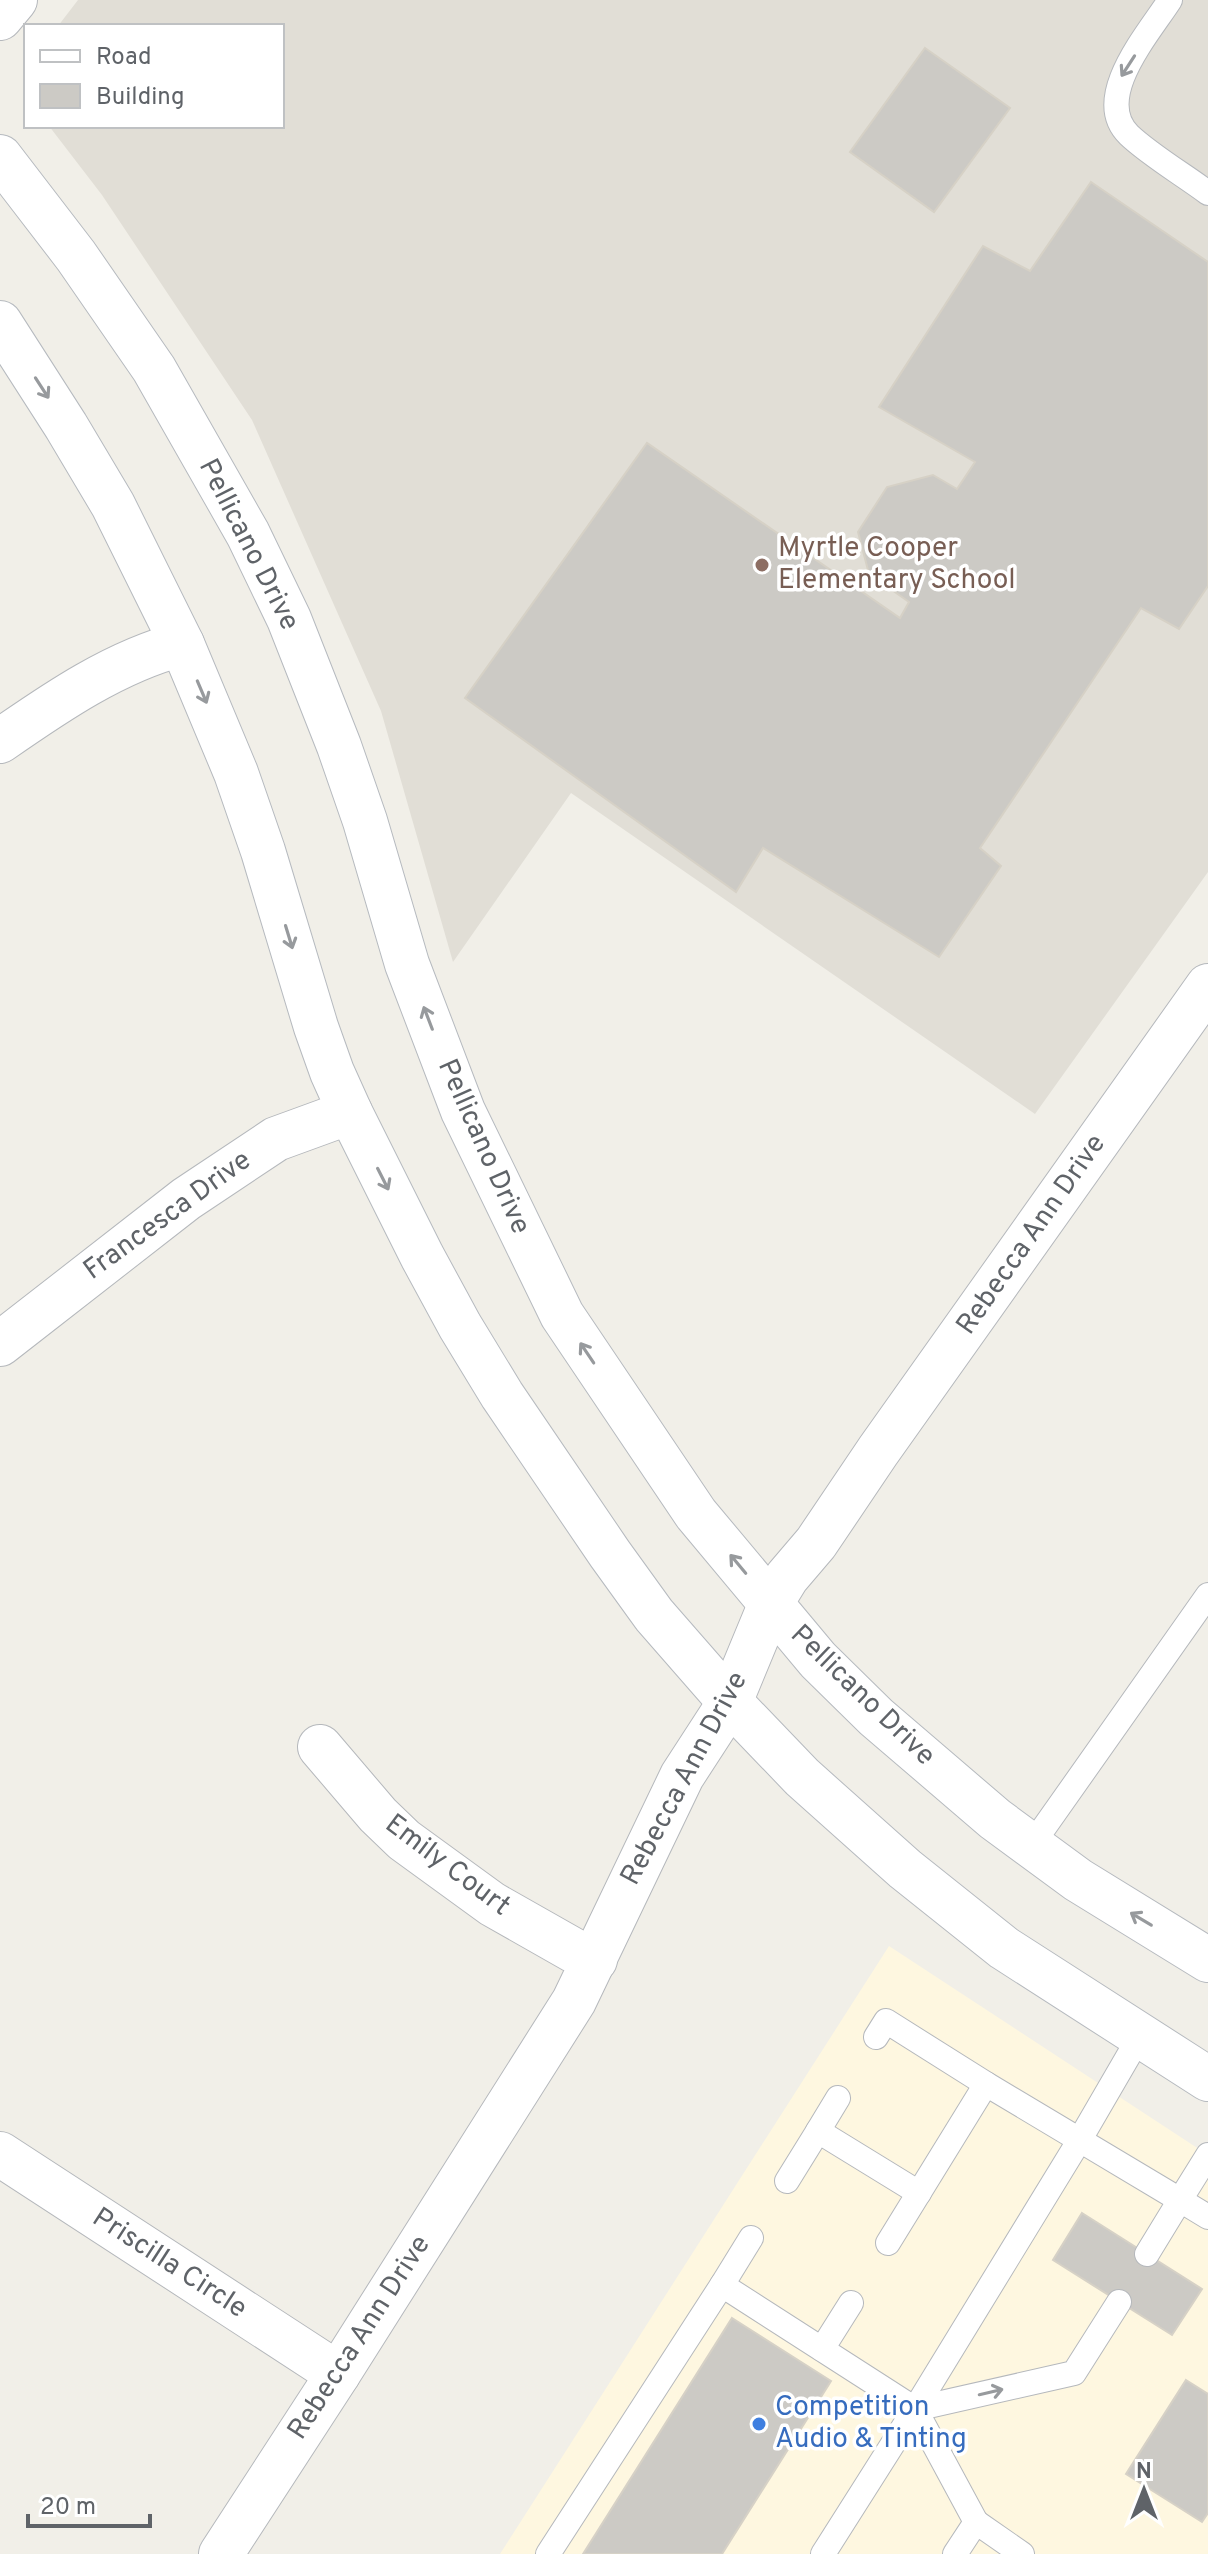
<svg xmlns="http://www.w3.org/2000/svg" width="1208" height="2554" font-family="Overpass,sans-serif">
<style>
.commercial{fill:#fef7e0}
.education{fill:#e1ded6}
.building{fill:#cccac5;stroke:#d6d1c6;stroke-width:2}
.lines{fill:none;stroke-linecap:round;stroke-linejoin:round}
.service-casing{stroke:#b5b8bc;stroke-width:26}
.minor-casing{stroke:#b5b8bc;stroke-width:46}
.tertiary-casing{stroke:#b5b8bc;stroke-width:46}
.secondary-casing{stroke:#b6babf;stroke-width:46}
.service{stroke:#fff;stroke-width:24}
.minor{stroke:#fff;stroke-width:44}
.tertiary{stroke:#fff;stroke-width:44}
.secondary{stroke:#fff;stroke-width:44}
.oneway{stroke:#979a9d}
.education-dot{fill:#8d6e63;stroke:#fff;stroke-width:3}
.shop-dot{fill:#3f7fe0;stroke:#fff;stroke-width:3}
.labels{text-anchor:middle;dominant-baseline:central;stroke-width:7;stroke-linejoin:round;paint-order:stroke}
.street-label{font-size:28px;fill:#5f6368;stroke:#fff}
.education-label{font-size:28px;fill:#785e54;stroke:#fff;text-anchor:start}
.shop-label{font-size:28px;fill:#366cbe;stroke:#fff;text-anchor:start}
</style>
<rect width="100%" height="100%" fill="#f1efe8"/>
<path class="commercial" d="M889 1946 1208 2155V2554H500Z"/>
<path class="education" d="M78 0H1208V872L1035 1114 571 793 453 962 381 711 252 420 102 195 49 126H282V26H58Z"/>
<g class="building">
<path d="M925 48 1010 108 934 212 850 152Z"/>
<path d="M1091 182 1208 262V586L1179 629 1141 608 980 848 1001 866 939 957 763 848 736 892 465 698 647 443 900 618 909 602 869 574 858 532 887 487 933 475 957 489 975 462 879 407 983 246 1030 271Z"/>
<path d="M1082 2213 1202 2289 1172 2335 1053 2260Z"/>
<path d="M732 2318 831 2381 722 2554H583Z"/>
<path d="M1186 2380 1208 2394V2513L1202 2522 1126 2474Z"/>
</g>
<g class="lines">
<g class="service-casing">
<g id="service">
<path d="M1170 0C1149 33 1091 98 1129 135 1150 155 1184 175 1208 193"/>
<path d="M1031 1846 1208 1595"/>
<path d="M876 2037 886 2021 986 2084 1180 2200 1208 2155"/>
<path d="M818 2131 838 2098"/>
<path d="M787 2181 818 2131 919 2193"/>
<path d="M888 2243 986 2084"/>
<path d="M1147 2254 1180 2200 1208 2217"/>
<path d="M722 2285 751 2238"/>
<path d="M822 2349 851 2303"/>
<path d="M915 2409 1079 2141 1140 2036"/>
<path d="M915 2409 1074 2373 1119 2302"/>
<path d="M915 2409 976 2522"/>
<path d="M548 2554 722 2285 915 2409 823 2554"/>
<path d="M955 2554 976 2522 1022 2554"/>
</g>
</g>
<g class="minor-casing">
<g id="minor">
<path d="M0 741C56 702 116 661 182 644"/>
<path d="M0 1344 186 1199 276 1139 350 1112"/>
<path d="M320 1747 378 1815 404 1840 492 1904 573 1950 595 1960"/>
<path d="M0 2154 338 2374"/>
<path d="M221 2554 338 2374 574 2001 682 1776 730 1702 771 1603 787 1577 816 1543 878 1451 1208 986"/>
</g>
</g>
<g class="tertiary-casing">
<path id="tertiary" d="M0 18 15 0"/>
</g>
<g class="secondary-casing">
<g id="secondary">
<path d="M0 157 76 256 154 369 248 534 289 619 339 746 365 821 407 964 463 1111 562 1315 696 1514 818 1660 876 1717 995 1819 1078 1880 1208 1960"/>
<path d="M0 323 66 426 113 505 182 644 236 773 263 851 316 1027 332 1072 350 1112 422 1256 460 1326 502 1395 610 1554 654 1615 730 1702 802 1777 905 1869 1004 1948 1208 2079"/>
</g>
</g>
<use href="#service" class="service"/>
<use href="#minor" class="minor"/>
<use href="#tertiary" class="tertiary"/>
<use href="#secondary" class="secondary"/>
</g>
<defs><path id="oneway-shaft" d="M-6 0H5M1.5-3L5.5 0L1.5 3" fill="none" stroke-width="1.6" stroke-linecap="round" stroke-linejoin="round" transform="scale(2)"/></defs>
<g class="oneway">
<use href="#oneway-shaft" transform="translate(1128 66) rotate(123)"/>
<use href="#oneway-shaft" transform="translate(42 388) rotate(57)"/>
<use href="#oneway-shaft" transform="translate(202 692) rotate(67)"/>
<use href="#oneway-shaft" transform="translate(289 937) rotate(73)"/>
<use href="#oneway-shaft" transform="translate(428 1018) rotate(-111)"/>
<use href="#oneway-shaft" transform="translate(383 1179) rotate(63)"/>
<use href="#oneway-shaft" transform="translate(587 1353) rotate(-124)"/>
<use href="#oneway-shaft" transform="translate(738 1564) rotate(-130)"/>
<use href="#oneway-shaft" transform="translate(1141 1919) rotate(-149)"/>
<use href="#oneway-shaft" transform="translate(991 2392) rotate(-13)"/>
</g>
<circle class="education-dot" cx="762" cy="565" r="8"/>
<circle class="shop-dot" cx="759" cy="2424" r="8"/>
<g class="labels">
<g class="street-label">
<text transform="translate(248 545) rotate(63)">Pellicano Drive</text>
<text transform="translate(483 1147) rotate(66)">Pellicano Drive</text>
<text transform="translate(168 1216) rotate(-36)">Francesca Drive</text>
<text transform="translate(1032 1235) rotate(-55)">Rebecca Ann Drive</text>
<text transform="translate(862 1696) rotate(44)">Pellicano Drive</text>
<text transform="translate(685 1779) rotate(-62)">Rebecca Ann Drive</text>
<text transform="translate(447 1866) rotate(37)">Emily Court</text>
<text transform="translate(169 2264) rotate(33)">Priscilla Circle</text>
<text transform="translate(360 2338) rotate(-57)">Rebecca Ann Drive</text>
</g>
<g class="education-label">
<text x="778" y="549">Myrtle Cooper<tspan x="778" dy="32">Elementary School</tspan></text>
</g>
<g class="shop-label">
<text x="775" y="2408">Competition<tspan x="775" dy="32">Audio &amp; Tinting</tspan></text>
</g>
</g>
<rect x="24" y="24" width="260" height="104" fill="#ffffff" stroke="#bfc1c3" stroke-width="2"/>
<rect x="40" y="50" width="40" height="12" fill="#ffffff" stroke="#bfc1c3" stroke-width="2"/>
<text x="96" y="64" font-size="24" fill="#5f6368">Road</text>
<rect x="40" y="84" width="40" height="24" fill="#cccac5" stroke="#bfc1c3" stroke-width="2"/>
<text x="96" y="104" font-size="24" fill="#5f6368">Building</text>
<g transform="translate(1144 2490)" stroke="#ffffff" stroke-width="6" paint-order="stroke">
<path d="M0-6L14 30L0 20L-14 30Z" fill="#5f6368"/>
<text y="-12" font-size="22" font-weight="bold" text-anchor="middle" fill="#5f6368">N</text>
</g>
<path d="M28 2514v12h122v-12" fill="none" stroke="#5f6368" stroke-width="4"/>
<text x="40" y="2514" font-size="24" fill="#5f6368" stroke="#ffffff" stroke-width="6" paint-order="stroke">20 m</text>
</svg>
